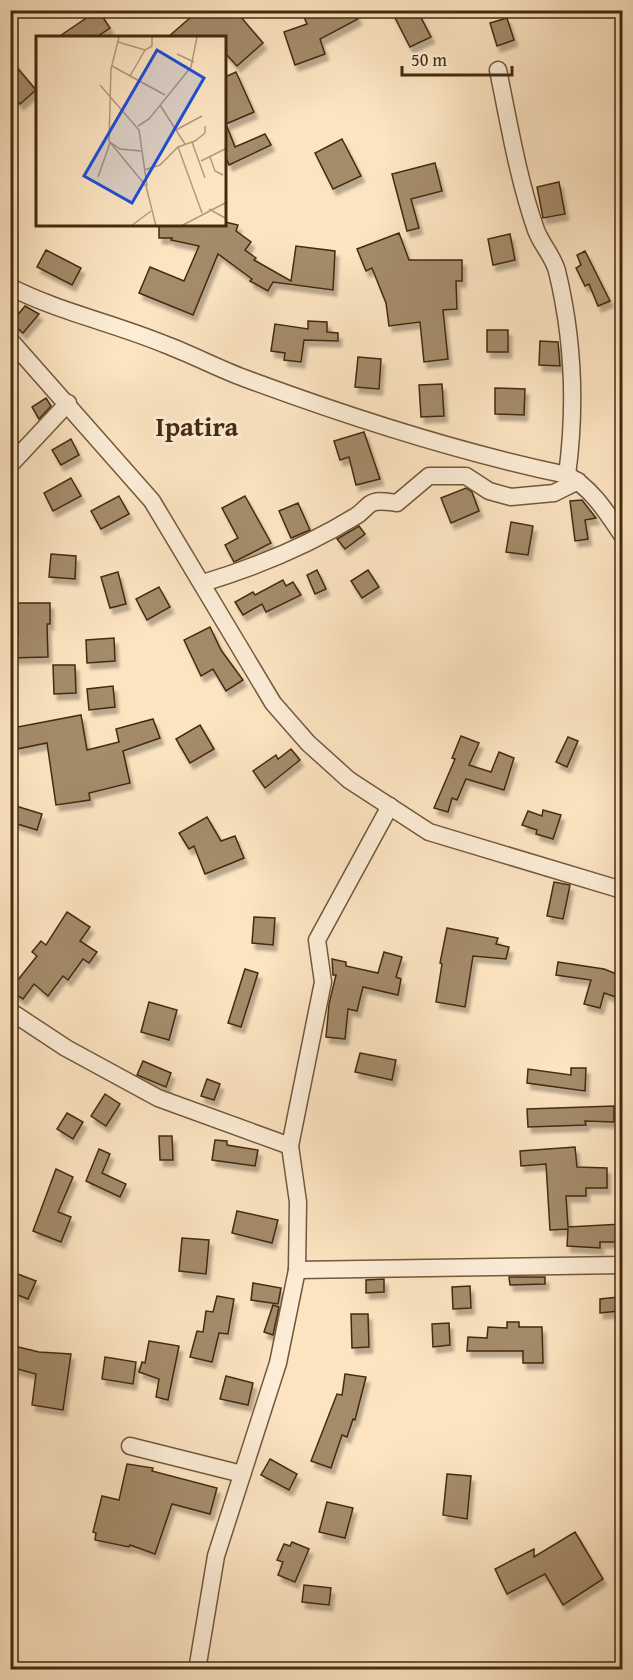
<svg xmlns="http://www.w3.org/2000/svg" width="633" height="1680" font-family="'Gentium Book Plus',serif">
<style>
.building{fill:#a48b6b;stroke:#452a0e;stroke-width:1.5;filter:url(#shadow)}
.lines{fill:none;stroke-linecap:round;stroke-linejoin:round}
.minor-casing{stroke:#73583b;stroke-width:19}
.minor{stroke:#fdedd7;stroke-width:16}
.labels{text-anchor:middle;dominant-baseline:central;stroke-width:6;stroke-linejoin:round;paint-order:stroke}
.quarter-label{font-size:27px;font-weight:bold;fill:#452a0e;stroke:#fdedd7}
.inset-road{fill:none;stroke:#b39a79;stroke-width:1.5}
.view{fill:#1d4ed8;fill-opacity:0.15;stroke:#1d4ed8;stroke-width:3}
.inset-edge{fill:none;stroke:#452a0e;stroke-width:3}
</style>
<defs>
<filter id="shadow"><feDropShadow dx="3.5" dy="6" stdDeviation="1.5" flood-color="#0004"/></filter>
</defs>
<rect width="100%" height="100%" fill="#fce4c1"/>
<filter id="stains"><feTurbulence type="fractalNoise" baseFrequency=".00333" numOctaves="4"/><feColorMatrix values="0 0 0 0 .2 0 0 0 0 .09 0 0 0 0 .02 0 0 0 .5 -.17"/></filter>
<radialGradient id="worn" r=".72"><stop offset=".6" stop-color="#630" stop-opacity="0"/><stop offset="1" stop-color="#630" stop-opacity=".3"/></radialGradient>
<g class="building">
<path d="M98 10 110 28 95 38H57Z"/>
<path d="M199 10H235L263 43 237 66 225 53V38H167Z"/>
<path d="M301 10H354L358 19 320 39 325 54 295 65 284 32 307 24Z"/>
<path d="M391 10H417L431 37 410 47Z"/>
<path d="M507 18 514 40 497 46 490 23Z"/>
<path d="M10 59 36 90 20 104 10 93Z"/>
<path d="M236 72 254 112 226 124 235 147 265 134 271 145 229 165 225 155V77Z"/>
<path d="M342 139 361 176 333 189 315 153Z"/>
<path d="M435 163 442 191 411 199 419 228 407 231 392 174Z"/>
<path d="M559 182 565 214 543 218 537 187Z"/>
<path d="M225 222 238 225 236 231 251 242 245 250 256 258 254 260 291 281 296 246 335 251 333 290 273 282 268 291 250 281 252 279 218 254 193 315 139 293 150 267 184 281 199 246 171 240 172 238H159V225H225Z"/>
<path d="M399 233 409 260H462V281H456L457 309 443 310 448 359 424 362 420 322 389 326 386 303 372 268 366 271 357 249Z"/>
<path d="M510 234 515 260 493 265 488 239Z"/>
<path d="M46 250 81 268 72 285 37 267Z"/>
<path d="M585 251 610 301 598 306 589 284 585 286 576 268 581 265 577 255Z"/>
<path d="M25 306 39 314 23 333 11 323Z"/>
<path d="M308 321 327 322V332L338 333V341L304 340 301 362 284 360 285 353 271 351 275 324 308 329Z"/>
<rect x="487" y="330" width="21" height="22"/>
<path d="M540 341 558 342 560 366 539 365Z"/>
<path d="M358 357 381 359 379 389 355 387Z"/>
<path d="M442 384 444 416 421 417 419 385Z"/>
<path d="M495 388 525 389 524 415 495 414Z"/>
<path d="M46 398 51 406 39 419 32 407Z"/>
<path d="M364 432 380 479 356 485 349 457 340 460 334 441Z"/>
<path d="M71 439 79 455 61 465 52 450Z"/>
<path d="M71 478 81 496 53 511 44 493Z"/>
<path d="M466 488 472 492 479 511 451 523 441 498Z"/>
<path d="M119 496 129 514 101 529 91 511Z"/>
<path d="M245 496 271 543 234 562 225 545 238 538 222 508Z"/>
<path d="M582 500 596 518 585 520 588 539 575 541 570 501Z"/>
<path d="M298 503 310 530 291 538 279 511Z"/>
<path d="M511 522 533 526 528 555 506 552Z"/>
<path d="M359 526 365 534 345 549 337 539Z"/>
<path d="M51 554 76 556 75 579 49 577Z"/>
<path d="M317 570 326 589 315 594 307 575Z"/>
<path d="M368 570 379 587 362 598 351 581Z"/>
<path d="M118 572 126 604 110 608 101 577Z"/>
<path d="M283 580 286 586 293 582 301 595 266 612 262 604 243 615 235 602 253 592 255 595Z"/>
<path d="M159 587 170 607 147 620 136 599Z"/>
<path d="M18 603H50V624H47L48 657 10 658V636H18Z"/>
<path d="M210 627 221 650 243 680 226 691 213 669 201 676 184 640Z"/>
<path d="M114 638 115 661 87 663 86 640Z"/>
<path d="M53 665H75L76 693 54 694Z"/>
<path d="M113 686 115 707 89 710 87 689Z"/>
<path d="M81 715 87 750 119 742 116 729 153 719 160 738 123 751 130 783 89 793 90 800 56 805 47 743 17 749 12 728Z"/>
<path d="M200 725 214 749 190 763 176 739Z"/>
<path d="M461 736 479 743 469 765 491 772 499 752 514 758 504 790 466 779 457 800 452 798 448 812 434 808 455 759 452 758Z"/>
<path d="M568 737 578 741 567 767 556 762Z"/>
<path d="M291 749 300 760 265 788 253 771 276 755 278 759Z"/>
<path d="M16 806 42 814 37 830 11 822Z"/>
<path d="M543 810 561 815 553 839 536 834 537 830 522 825 528 811 542 816Z"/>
<path d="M207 817 221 841 235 836 244 858 205 874 194 846 189 849 179 833Z"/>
<path d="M554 882 570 885 563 919 547 916Z"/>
<path d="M67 912 90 927 80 941 97 952 89 963 83 959 68 980 63 976 48 996 34 984 23 999 10 991V977L17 981 37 956 32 952 41 941 46 945Z"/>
<path d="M254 917 275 918 273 945 252 943Z"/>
<path d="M447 928 498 938 496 944 509 947 506 959 473 956 465 1007 436 1002 442 964 440 963Z"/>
<path d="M384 952 402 957 396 977 401 979 398 995 363 987 357 1011 348 1009 345 1039 326 1037 329 1004 336 975H333L332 959 346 962V966L378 973Z"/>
<path d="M558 962 604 969 622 976V999L604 993 600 1008 584 1004 591 980 556 975Z"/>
<path d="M245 969 258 973 241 1027 228 1023Z"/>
<path d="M149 1002 177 1010 169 1040 141 1032Z"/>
<path d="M360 1053 396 1060 392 1080 355 1072Z"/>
<path d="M143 1061 171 1073 166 1087 137 1075Z"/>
<path d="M571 1068H586L585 1091 527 1083 528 1069 571 1075Z"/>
<path d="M207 1079 220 1084 214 1100 201 1096Z"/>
<path d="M105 1094 120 1104 106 1126 91 1116Z"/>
<path d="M614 1106V1122L585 1121 586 1125 528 1127 527 1109Z"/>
<path d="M67 1113 83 1122 73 1139 57 1129Z"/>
<path d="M159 1136H172L173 1160H160Z"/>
<path d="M215 1140 227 1141V1145L258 1150 255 1166 212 1160Z"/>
<path d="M575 1147 577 1167 607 1168V1188H586V1196H566L568 1227 622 1224V1242H600V1248L567 1246 568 1229 550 1230 546 1164 521 1166 520 1151Z"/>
<path d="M99 1149 110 1154 102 1173 126 1184 120 1197 86 1181Z"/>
<path d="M56 1169 73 1177 58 1212 71 1217 61 1242 33 1231Z"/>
<path d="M237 1211 278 1220 272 1243 232 1233Z"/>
<path d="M182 1238 209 1240 206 1274 179 1271Z"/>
<path d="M10 1271 36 1281 28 1299 10 1292Z"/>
<path d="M509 1277H545V1284L510 1285Z"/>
<path d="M384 1279V1292L366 1293V1280Z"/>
<path d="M253 1283 281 1288 278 1304 251 1300Z"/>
<path d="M470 1286 471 1308 453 1309 452 1287Z"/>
<path d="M217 1296 234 1299 228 1334 219 1333 212 1362 190 1357 197 1331 203 1332 206 1311 213 1312Z"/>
<path d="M618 1297 619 1311 600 1313V1299Z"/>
<path d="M273 1305 279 1307 273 1335 264 1332Z"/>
<path d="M351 1314H368L369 1347 352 1348Z"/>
<path d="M507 1322H519V1327H542L543 1363H523V1351H467L468 1337 487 1338 488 1327 507 1328Z"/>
<path d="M449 1323 450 1345 433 1347 432 1324Z"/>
<path d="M149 1341 179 1346 168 1400 156 1397 159 1379 139 1372 142 1362 145 1363Z"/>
<path d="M10 1345 39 1352 71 1354 63 1410 32 1405 36 1374 10 1367Z"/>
<path d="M105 1357 136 1362 133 1384 102 1379Z"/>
<path d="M345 1374 366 1377 355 1420 353 1419 347 1437 342 1435 331 1468 311 1461 337 1394 342 1395Z"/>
<path d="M226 1376 253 1383 248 1405 220 1399Z"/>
<path d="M270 1459 297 1474 289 1490 261 1475Z"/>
<path d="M127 1464 153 1468 152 1471 217 1488 210 1514 172 1504 155 1554 130 1545 129 1547 95 1540 96 1533 93 1532 102 1496 119 1500Z"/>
<path d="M447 1474 471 1476 467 1519 443 1515Z"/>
<path d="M327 1502 353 1508 345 1538 319 1532Z"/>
<path d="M575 1532 603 1579 563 1605 545 1574 507 1594 495 1569 534 1549V1557Z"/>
<path d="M292 1542 309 1549 295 1582 278 1575 283 1562 277 1560 284 1544 290 1546Z"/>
<path d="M304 1585 331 1588 329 1605 302 1602Z"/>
</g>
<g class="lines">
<g class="minor-casing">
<g id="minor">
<path d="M498 70C509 123 518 179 536 230 541 244 553 256 557 271 573 337 576 408 567 475"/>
<path d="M10 287C60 312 113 323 164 344 191 354 217 368 244 378 349 417 457 452 567 475 592 488 607 513 622 535"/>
<path d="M10 340 152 501 273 703 308 743 349 780 429 832 622 890"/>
<path d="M10 465 68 403"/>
<path d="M203 583C256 567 309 545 356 516 361 513 365 508 370 504 378 499 387 502 397 503L429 476H466L489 491 511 497 554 493 578 481"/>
<path d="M10 1011 66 1048 158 1098 290 1146"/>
<path d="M297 1270 622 1265"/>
<path d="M130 1446 242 1474"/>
<path d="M197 1670 216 1556 278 1363 297 1270 298 1202 290 1146 323 982 317 940 390 806"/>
</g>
</g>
<use href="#minor" class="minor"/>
</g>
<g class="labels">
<g class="quarter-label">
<text x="197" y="426">Ipatira</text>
</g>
</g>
<g transform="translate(36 36)">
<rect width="190" height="190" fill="#fce4c1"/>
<path class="inset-road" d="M83 1 75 33 73 105 110 150 120 190M82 6 109 14M141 18 158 26M76 30 129 59M94 40 109 14 116 10V1M64 49 103 94 111 150M124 69 149 108M102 90 113 83 155 31 161 1M140 94 166 80M74 106 84 113 105 115M156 106 169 142M142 111 166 177M174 121 179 135 187 139M165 125 191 112M108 134 124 129 142 111 159 105 169 97V90M62 141 74 107M173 173 191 183M95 190 115 175M145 190 191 166"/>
<path class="view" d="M121 14 168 42 96 167 48 140Z"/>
<rect width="190" height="190" class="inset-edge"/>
</g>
<rect width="633" height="1680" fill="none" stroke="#fce4c1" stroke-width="36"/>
<rect x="12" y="12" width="609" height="1656" fill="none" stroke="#452a0e" stroke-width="3"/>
<rect x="18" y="18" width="597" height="1644" fill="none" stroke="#452a0e" stroke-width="1.5"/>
<path d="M402 66v9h110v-9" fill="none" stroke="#452a0e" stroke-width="3"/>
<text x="411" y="66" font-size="18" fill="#452a0e" stroke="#fdedd7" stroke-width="4.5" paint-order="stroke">50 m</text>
<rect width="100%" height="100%" filter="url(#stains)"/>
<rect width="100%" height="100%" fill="url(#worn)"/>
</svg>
